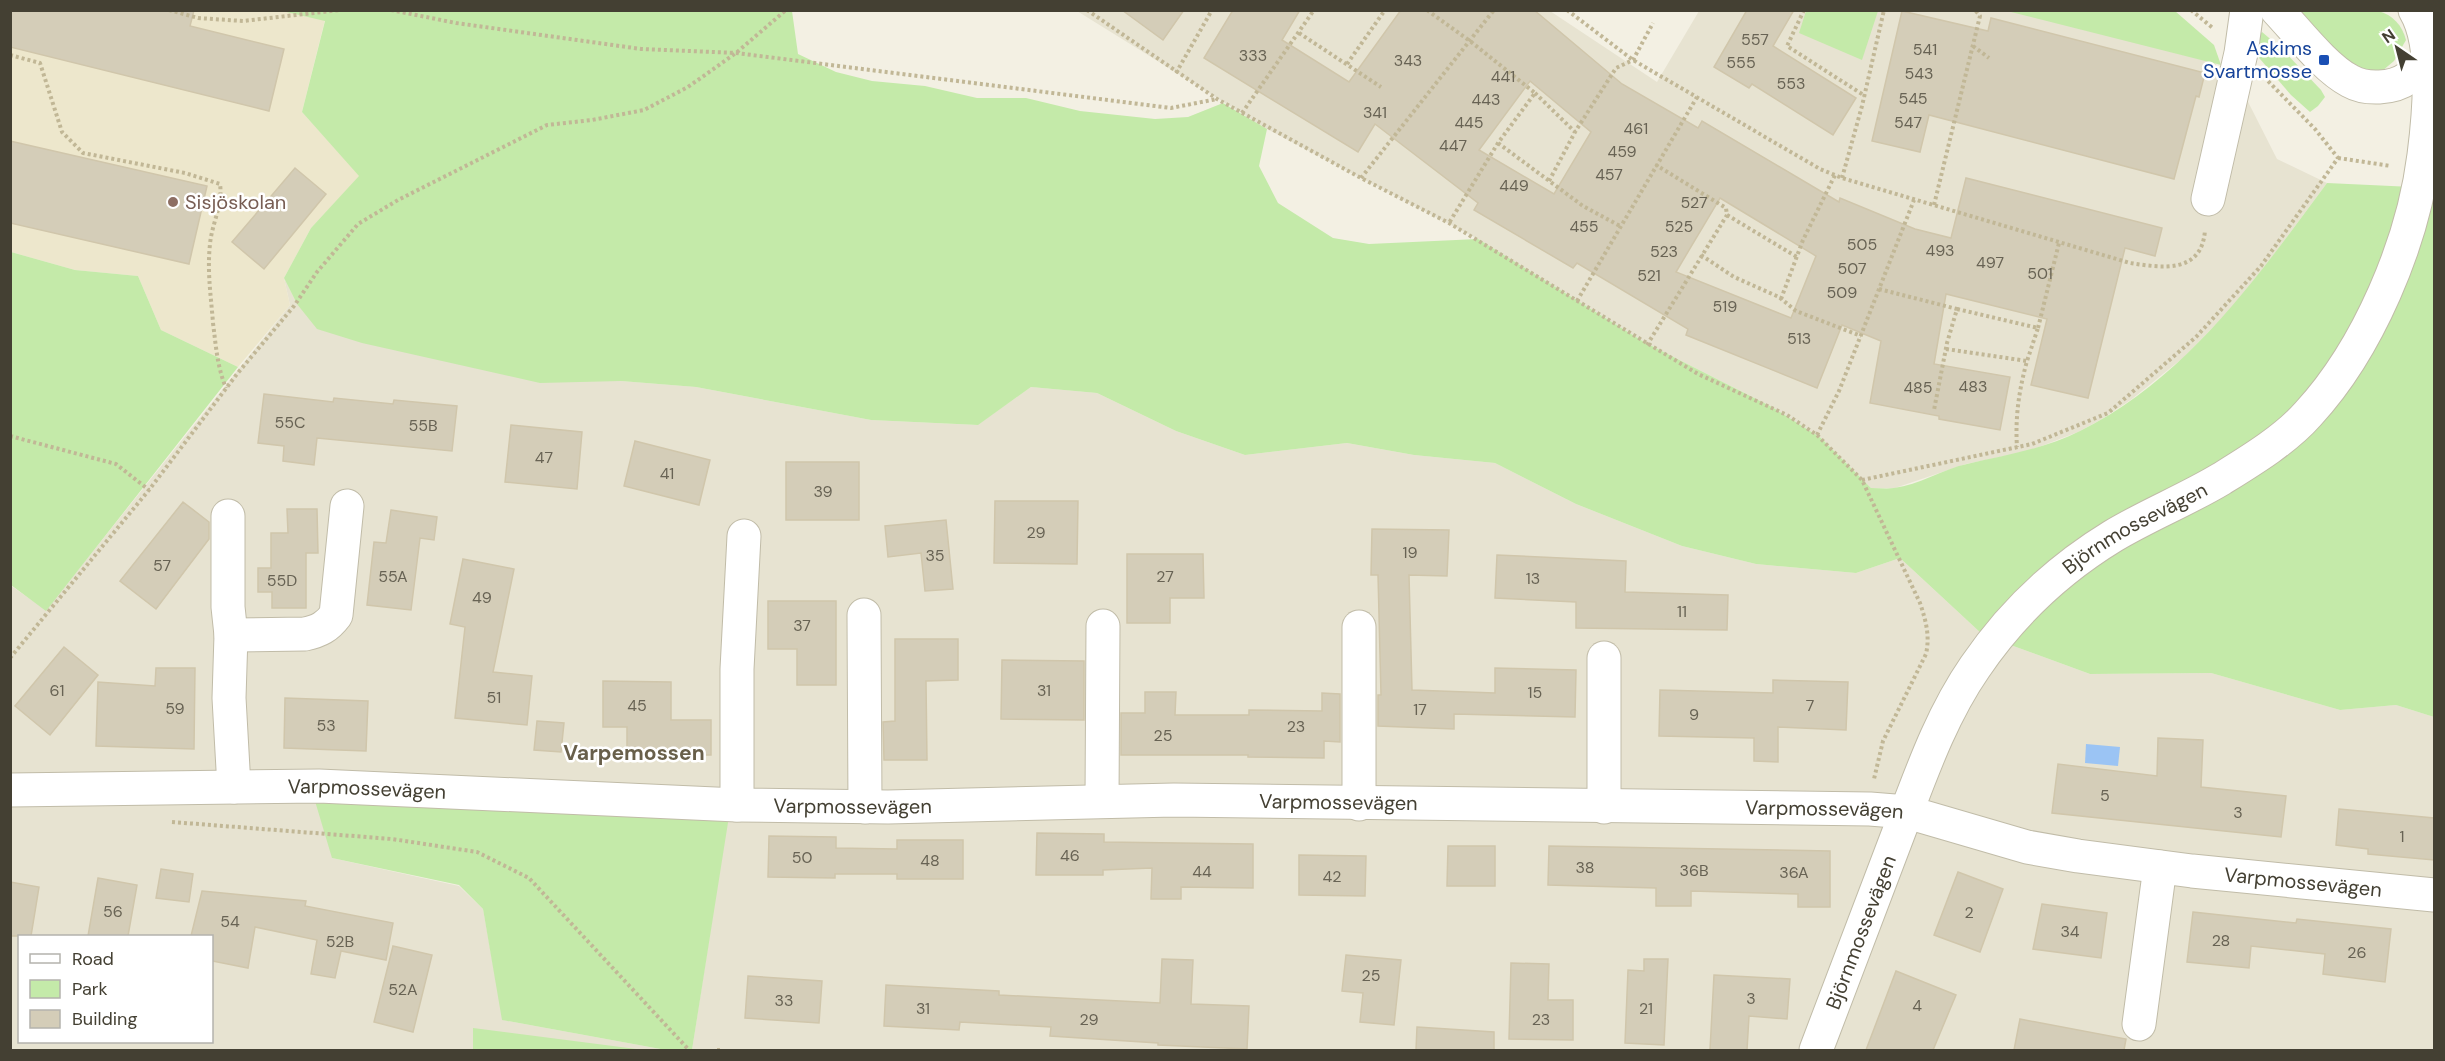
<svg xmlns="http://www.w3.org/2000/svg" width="2445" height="1061" font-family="'DM Sans',sans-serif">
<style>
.residential{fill:#e7e3d1;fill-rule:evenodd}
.education{fill:#ede7cc}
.green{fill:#c4eaa9}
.water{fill:#9bc4f4}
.building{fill:#d4cdb8;stroke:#d0c6ab;stroke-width:1.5;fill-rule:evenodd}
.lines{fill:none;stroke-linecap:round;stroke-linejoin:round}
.minor-casing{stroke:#c1bca8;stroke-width:35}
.path{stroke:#c1b796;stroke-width:4;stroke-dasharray:3 3;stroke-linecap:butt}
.minor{stroke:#fff;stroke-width:33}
.transit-dot{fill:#1a4fb4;stroke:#fff;stroke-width:2}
.education-dot{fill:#8d6e63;stroke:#fff;stroke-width:2}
.labels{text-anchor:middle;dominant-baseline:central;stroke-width:5;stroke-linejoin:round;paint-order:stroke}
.number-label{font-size:16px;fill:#686354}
.transit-label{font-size:20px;fill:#164399;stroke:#fff;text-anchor:end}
.education-label{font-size:20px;fill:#785e54;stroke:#fff;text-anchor:start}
.street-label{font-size:20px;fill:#444033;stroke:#fff}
.neighbourhood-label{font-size:21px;font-weight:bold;fill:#685f4a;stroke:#fff}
</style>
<rect width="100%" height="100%" fill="#f3f0e3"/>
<g class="residential">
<path d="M1077 11H1550L1657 82 1699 11H2053L2189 40 2240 86 2277 159 2327 183 2246 292 2223 317 2184 357 2132 399 2102 419 2078 432 2029 451 1966 464 1895 488H1871L1821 438 1772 407 1644 342 1478 239 1267 129Z"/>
<path d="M284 278 297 304 621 381 696 387 871 420 977 425 1031 387 1097 393 1176 431 1245 455 1347 443 1414 455 1495 463 1576 504 1682 546 1756 564 1856 573 1900 558 1983 635 2090 674 2211 673 2340 710 2396 705 2434 717V1050H692L729 810 332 858 459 886 483 909 503 1020 666 1050H11L10 585 46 610 290 305ZM20 936H212V1042H20Z"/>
</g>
<path class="education" d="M282 10 325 20 302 112 360 176 311 228 284 278 290 305 238 367 161 330 138 276 75 270 11 252 10 11Z"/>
<g class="green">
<path d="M282 11H792L798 54 836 72 872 81 925 86 977 98H1026L1080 111 1155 119 1188 117 1223 103 1267 129 1259 166 1278 203 1333 238 1369 244 1478 239 1644 342 1772 407 1821 438 1871 488C1879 488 1887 489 1894 488 1919 485 1943 469 1967 464 2006 455 2044 449 2080 431 2187 378 2258 276 2327 183L2434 188V717L2396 705 2340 710 2211 673 2090 674 1983 635 1900 558 1856 573 1756 564 1682 546 1576 504 1495 463 1414 455 1347 443 1245 455 1176 431 1097 393 1031 387 978 425 871 420 696 387 621 381 540 383 362 343 317 329 297 304 284 278 311 228 359 176 302 112 325 21Z"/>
<path d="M1806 11H1878L1862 60 1799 33Z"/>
<path d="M2007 11H2175L2214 45 2221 65Z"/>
<path d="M2291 11H2378C2393 15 2402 25 2406 40L2394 61 2382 71 2363 73 2344 65Z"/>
<path d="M2262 32 2281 48 2321 90 2325 97 2318 106 2310 112 2291 95 2254 52 2256 38Z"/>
<path d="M11 252 75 270 138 276 161 330 238 367 46 611 11 585Z"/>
<path d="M312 791 730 810 692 1050H666L502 1020 483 909 459 885 332 858Z"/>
<path d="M473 1028 644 1050H473Z"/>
</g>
<path class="water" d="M2086 744 2120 747 2118 766 2085 763Z"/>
<g class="building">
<path d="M10 10H194L190 26 284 49 269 111 10 47Z"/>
<path d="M1122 10H1184L1163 40Z"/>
<path d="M1233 10H1300L1282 40 1349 82 1401 10H1534L1622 84 1698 128 1702 121 1839 202 1840 198 1915 229 1951 238 1966 178 2162 228 2155 256 2125 248 2088 398 2031 385 2047 319 1946 294 1934 364 2010 377 2000 430 1939 419V416L1870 403 1881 341 1842 325 1817 388 1686 335 1688 329 1577 263 1573 268 1474 210 1478 203 1375 124 1358 152 1204 58ZM1530 81 1591 132 1554 194 1479 150ZM1720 198 1816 256 1791 318 1676 272Z"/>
<path d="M1747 10H1794L1773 46 1856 98 1833 135 1752 84 1749 88 1714 67Z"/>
<path d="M1902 11 1988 31 1991 18 2205 73 2199 97 2196 96 2174 179 1929 115 1920 152 1872 141Z"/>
<path d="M10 141 207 186 189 264 10 223Z"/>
<path d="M295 168 326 194 264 269 232 242Z"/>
<path d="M264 394 333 402 334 398 393 404 394 400 457 406 452 451 317 438 314 465 283 461 284 446 258 443Z"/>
<path d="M511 425 582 432 577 489 505 482Z"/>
<path d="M635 441 710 460 699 505 624 486Z"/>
<rect x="786" y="462" width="73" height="58"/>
<path d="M995 501H1078L1077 564 994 563Z"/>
<path d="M183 502 209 522V539L156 609 120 581Z"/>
<path d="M287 509H317L318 553H306V608H272V592H258V568H271V533H288Z"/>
<path d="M391 510 437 517 434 540 420 538 411 610 367 605 374 542 386 543Z"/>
<path d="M946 520 953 589 925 591 921 553 888 557 885 526Z"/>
<path d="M1372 529 1449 530 1447 576 1409 575 1412 690 1495 693V668L1576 670 1575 717 1454 714V729L1378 726V695H1381L1378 575H1371Z"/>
<path d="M1127 554H1203L1204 598H1170V623H1127Z"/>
<path d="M1497 555 1626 561 1625 592 1728 595 1727 630 1576 628V602L1495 598Z"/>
<path d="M463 559 514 569 493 672 532 676 527 725 455 718 465 627 450 624Z"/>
<path d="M768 601H836V685H797V649H768Z"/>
<path d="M895 639H958V680L926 681 927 760H884L883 722 895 721Z"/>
<path d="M64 647 98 675 50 735 15 706Z"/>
<path d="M1002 660 1084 661V720L1001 719Z"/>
<path d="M156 668H195L194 749 96 746 98 682 155 686Z"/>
<path d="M1773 680 1848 682 1846 730 1778 727V762L1754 761V738L1659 736 1660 690 1773 693Z"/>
<path d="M603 681 671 682V720H711V755H685V749H627V727H603Z"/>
<path d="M1145 692H1176L1175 715H1249V710L1322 711V693L1340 694V742L1324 741V758L1248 757V755H1121V713H1145Z"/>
<path d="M285 698 368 701 366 751 284 748Z"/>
<path d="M537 721 564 723 561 752 534 750Z"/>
<path d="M2158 738 2203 740 2201 787 2286 796 2281 837 2052 813 2058 764 2157 776Z"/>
<path d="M2339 809 2434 818V860L2368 854V849L2336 845Z"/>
<path d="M1037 833 1104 834V842L1253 844V888L1181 887V899H1151L1152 868 1103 870V875H1036Z"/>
<path d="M769 836 836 837V848L897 849V840H963V879H897V874H835V878L768 877Z"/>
<path d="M1448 846H1495V886H1447Z"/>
<path d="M1549 846 1830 851V907H1798V894L1691 891V906H1656V888L1548 885Z"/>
<path d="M1299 855 1366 856 1365 896 1299 895Z"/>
<path d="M161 869 193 874 189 902 156 898Z"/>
<path d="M1958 872 2003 889 1980 952 1934 935Z"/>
<path d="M98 878 137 885 128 936H88Z"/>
<path d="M10 882 39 887 31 936H10Z"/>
<path d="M202 891 306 901 305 906 393 923 386 960 341 951 335 978 311 974 317 940 255 927 248 968 212 961V936H191Z"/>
<path d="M2042 904 2107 913 2101 958 2033 949Z"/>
<path d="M2193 912 2296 923 2297 919 2391 929 2385 982 2323 974 2325 954 2251 946 2249 968 2187 962Z"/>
<path d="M393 946 432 955 413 1032 374 1022Z"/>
<path d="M1346 955 1401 960 1394 1025 1360 1022 1363 993 1342 991Z"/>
<path d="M1162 959 1193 960 1191 1004 1249 1006 1247 1049 1158 1045V1043L1050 1036 1051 1027 960 1022 959 1030 884 1026 886 985 999 991V995L1160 1003Z"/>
<path d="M1644 959H1668L1664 1045 1625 1043 1628 970 1644 971Z"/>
<path d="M1511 963 1549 964 1548 1000H1573V1040L1509 1039Z"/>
<path d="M1896 971 1956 995 1933 1050H1866Z"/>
<path d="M1714 975 1790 979 1787 1019 1749 1016 1747 1050H1710Z"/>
<path d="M748 976 822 981 819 1023 745 1018Z"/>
<path d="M2020 1019 2126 1039 2124 1050H2014Z"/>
<path d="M1417 1027 1494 1032V1050H1416Z"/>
</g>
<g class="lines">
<g class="minor-casing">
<g id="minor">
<path d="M2277 10C2297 31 2325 68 2350 81 2366 90 2393 89 2408 78 2415 73 2422 65 2428 59"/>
<path d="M2208 199 2241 53 2247 10"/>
<path d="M228 516V607L231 635 229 698 234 787"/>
<path d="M864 615 865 807"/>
<path d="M231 635 305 634C319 631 327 627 336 615L347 506"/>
<path id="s1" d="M10 790 319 786 737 805 888 807 1174 800 1870 809 1907 812 2027 847 2078 856 2192 871 2434 895"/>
<path d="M1102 801 1103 626"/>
<path d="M1359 804V627"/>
<path d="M737 805V669L744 536"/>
<path d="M1604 807V658"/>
<path d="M2139 1024 2160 867"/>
<path id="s2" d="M1816 1050C1844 977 1872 903 1900 829 1921 774 1941 716 1975 667 2011 614 2059 569 2113 536 2148 515 2186 500 2221 479 2250 461 2285 440 2308 414 2368 349 2413 243 2424 155 2429 116 2436 45 2415 10"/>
</g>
</g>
<g class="path">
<path d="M169 10 198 18 243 21 340 10"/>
<path d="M391 10 456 23 641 49 736 53 1171 108 1217 99"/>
<path d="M1087 10 1217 99 1361 178 1449 223 1698 374 1787 415 1817 435 1862 480 1920 603C1926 621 1930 636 1926 654L1883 741 1874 779"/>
<path d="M1427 10 1470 41 1535 93 1498 143 1449 223"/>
<path d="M1567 10 1633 60 1820 169 1842 178 2130 263C2162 268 2202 274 2205 230"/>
<path d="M1804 10 1787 46 1865 96"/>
<path d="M2191 10 2214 29"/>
<path d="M1299 33 1381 87"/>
<path d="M1973 46 1989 58"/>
<path d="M10 55 40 63 62 132 83 153 185 173 220 184C223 205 212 223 210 244 207 272 211 296 213 323 216 346 217 366 226 388"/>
<path d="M1347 64 1385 10"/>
<path d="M1176 73 1212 10"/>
<path d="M1535 93 1575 132"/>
<path d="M1242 113 1314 10"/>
<path d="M1498 143 1583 206 1620 226"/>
<path d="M2338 158 2391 166"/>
<path d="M1361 178 1494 10"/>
<path d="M1842 178 1862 106 1884 10"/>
<path d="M1549 181 1575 132 1616 68 1633 60 1653 23"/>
<path d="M1934 205 1980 16 1975 10"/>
<path d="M1727 215 1797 257"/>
<path d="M1701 255 1734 277 1779 297 1796 311 1861 336"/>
<path d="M1879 289 1957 309 1947 343 1934 410"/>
<path d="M1781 299 1803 240 1835 175"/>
<path d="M1577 301 1697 97"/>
<path d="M1957 309 2038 328 2027 361"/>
<path d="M2038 328 2059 243"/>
<path d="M1647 345 1727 215 1726 208 1656 165"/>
<path d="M1946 349 2027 361C2019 390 2015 417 2017 447"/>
<path d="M1817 435 1839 391 1914 200"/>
<path d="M10 436 116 464 149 490"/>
<path d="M1862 480 2032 444 2108 413 2196 337 2261 266 2338 158 2315 129 2267 80"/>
<path d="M10 658 149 490 237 374 294 306 317 272 358 224 398 200 547 125 592 120 644 110 688 87 736 53 786 10"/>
<path d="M172 822 392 839 477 852 529 878 689 1050"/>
<path d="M717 1050H723"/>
</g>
<use href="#minor" class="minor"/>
</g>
<rect class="transit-dot" x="2318" y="54" width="12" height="12" rx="3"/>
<circle class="education-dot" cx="173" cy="202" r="6"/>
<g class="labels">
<g class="number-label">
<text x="1755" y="39">557</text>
<text x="1925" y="49">541</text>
<text x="1253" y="55">333</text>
<text x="1408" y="60">343</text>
<text x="1741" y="62">555</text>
<text x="1919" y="73">543</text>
<text x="1503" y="76">441</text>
<text x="1791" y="83">553</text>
<text x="1913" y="98">545</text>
<text x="1486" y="99">443</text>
<text x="1375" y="112">341</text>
<text x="1469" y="122">445</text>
<text x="1908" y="122">547</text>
<text x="1636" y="128">461</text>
<text x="1453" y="145">447</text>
<text x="1622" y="151">459</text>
<text x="1609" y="174">457</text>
<text x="1514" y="185">449</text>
<text x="1694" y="202">527</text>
<text x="1584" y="226">455</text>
<text x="1679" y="226">525</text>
<text x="1862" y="244">505</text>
<text x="1940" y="250">493</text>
<text x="1664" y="251">523</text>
<text x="1990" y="262">497</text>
<text x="1852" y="268">507</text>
<text x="2040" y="273">501</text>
<text x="1649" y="275">521</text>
<text x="1842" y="292">509</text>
<text x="1725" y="306">519</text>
<text x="1799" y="338">513</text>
<text x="1973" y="386">483</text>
<text x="1918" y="387">485</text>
<text x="290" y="422">55C</text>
<text x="423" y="425">55B</text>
<text x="544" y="457">47</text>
<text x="667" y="473">41</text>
<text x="823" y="491">39</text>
<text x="1036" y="532">29</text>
<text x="1410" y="552">19</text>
<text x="935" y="555">35</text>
<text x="162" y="565">57</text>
<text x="393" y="576">55A</text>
<text x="1165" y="576">27</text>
<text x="1533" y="578">13</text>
<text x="282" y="580">55D</text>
<text x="482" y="597">49</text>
<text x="1682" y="611">11</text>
<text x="802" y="625">37</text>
<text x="57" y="690">61</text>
<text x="1044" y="690">31</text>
<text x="1535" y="692">15</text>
<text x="494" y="697">51</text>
<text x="637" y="705">45</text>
<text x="1810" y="705">7</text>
<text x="175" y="708">59</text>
<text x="1420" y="709">17</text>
<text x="1694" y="714">9</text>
<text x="326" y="725">53</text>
<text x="1296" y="726">23</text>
<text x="1163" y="735">25</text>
<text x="2105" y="795">5</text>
<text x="2238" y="812">3</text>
<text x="2402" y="836">1</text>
<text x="1070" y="855">46</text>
<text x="802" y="857">50</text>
<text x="930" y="860">48</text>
<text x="1585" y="867">38</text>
<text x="1694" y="870">36B</text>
<text x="1202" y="871">44</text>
<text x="1794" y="872">36A</text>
<text x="1332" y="876">42</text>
<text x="113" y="911">56</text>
<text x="1969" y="912">2</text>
<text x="230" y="921">54</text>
<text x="2070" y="931">34</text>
<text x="2221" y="940">28</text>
<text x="340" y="941">52B</text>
<text x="2357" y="952">26</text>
<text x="1371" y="975">25</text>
<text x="403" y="989">52A</text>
<text x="1751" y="998">3</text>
<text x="784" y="1000">33</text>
<text x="1917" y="1005">4</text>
<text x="923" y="1008">31</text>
<text x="1646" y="1008">21</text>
<text x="1089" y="1019">29</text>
<text x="1541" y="1019">23</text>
</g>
<g class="transit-label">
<text x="2312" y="48">Askims<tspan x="2312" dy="23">Svartmosse</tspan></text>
</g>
<g class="education-label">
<text x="185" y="202">Sisjöskolan</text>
</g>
<g class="street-label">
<text stroke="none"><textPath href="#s2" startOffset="630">Björnmossevägen</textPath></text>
<text stroke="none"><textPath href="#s1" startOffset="357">Varpmossevägen</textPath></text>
<text stroke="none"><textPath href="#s1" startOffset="1329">Varpmossevägen</textPath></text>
<text stroke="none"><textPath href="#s1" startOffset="843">Varpmossevägen</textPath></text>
<text stroke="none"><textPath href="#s1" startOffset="1815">Varpmossevägen</textPath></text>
<text stroke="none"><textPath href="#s1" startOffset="2301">Varpmossevägen</textPath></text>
<text stroke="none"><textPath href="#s2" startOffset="126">Björnmossevägen</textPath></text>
</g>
<g class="neighbourhood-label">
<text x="634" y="753">Varpemossen</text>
</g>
</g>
<rect width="2445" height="1061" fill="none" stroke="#444033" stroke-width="24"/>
<rect x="18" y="935" width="195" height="108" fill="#ffffff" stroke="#b4b3ad" stroke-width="1.5"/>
<rect x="30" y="954" width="30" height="9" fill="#ffffff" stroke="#b4b3ad" stroke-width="1.5"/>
<text x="72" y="965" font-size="18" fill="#444033">Road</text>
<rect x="30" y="980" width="30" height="18" fill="#c4eaa9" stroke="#b4b3ad" stroke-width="1.5"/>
<text x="72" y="995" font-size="18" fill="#444033">Park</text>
<rect x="30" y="1010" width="30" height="18" fill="#d4cdb8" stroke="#b4b3ad" stroke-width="1.5"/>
<text x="72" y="1025" font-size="18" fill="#444033">Building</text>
<g transform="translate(2397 48) rotate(325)" stroke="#ffffff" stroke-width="4.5" paint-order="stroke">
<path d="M0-4.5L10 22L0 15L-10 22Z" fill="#444033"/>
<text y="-9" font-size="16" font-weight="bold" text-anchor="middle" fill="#444033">N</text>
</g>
</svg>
